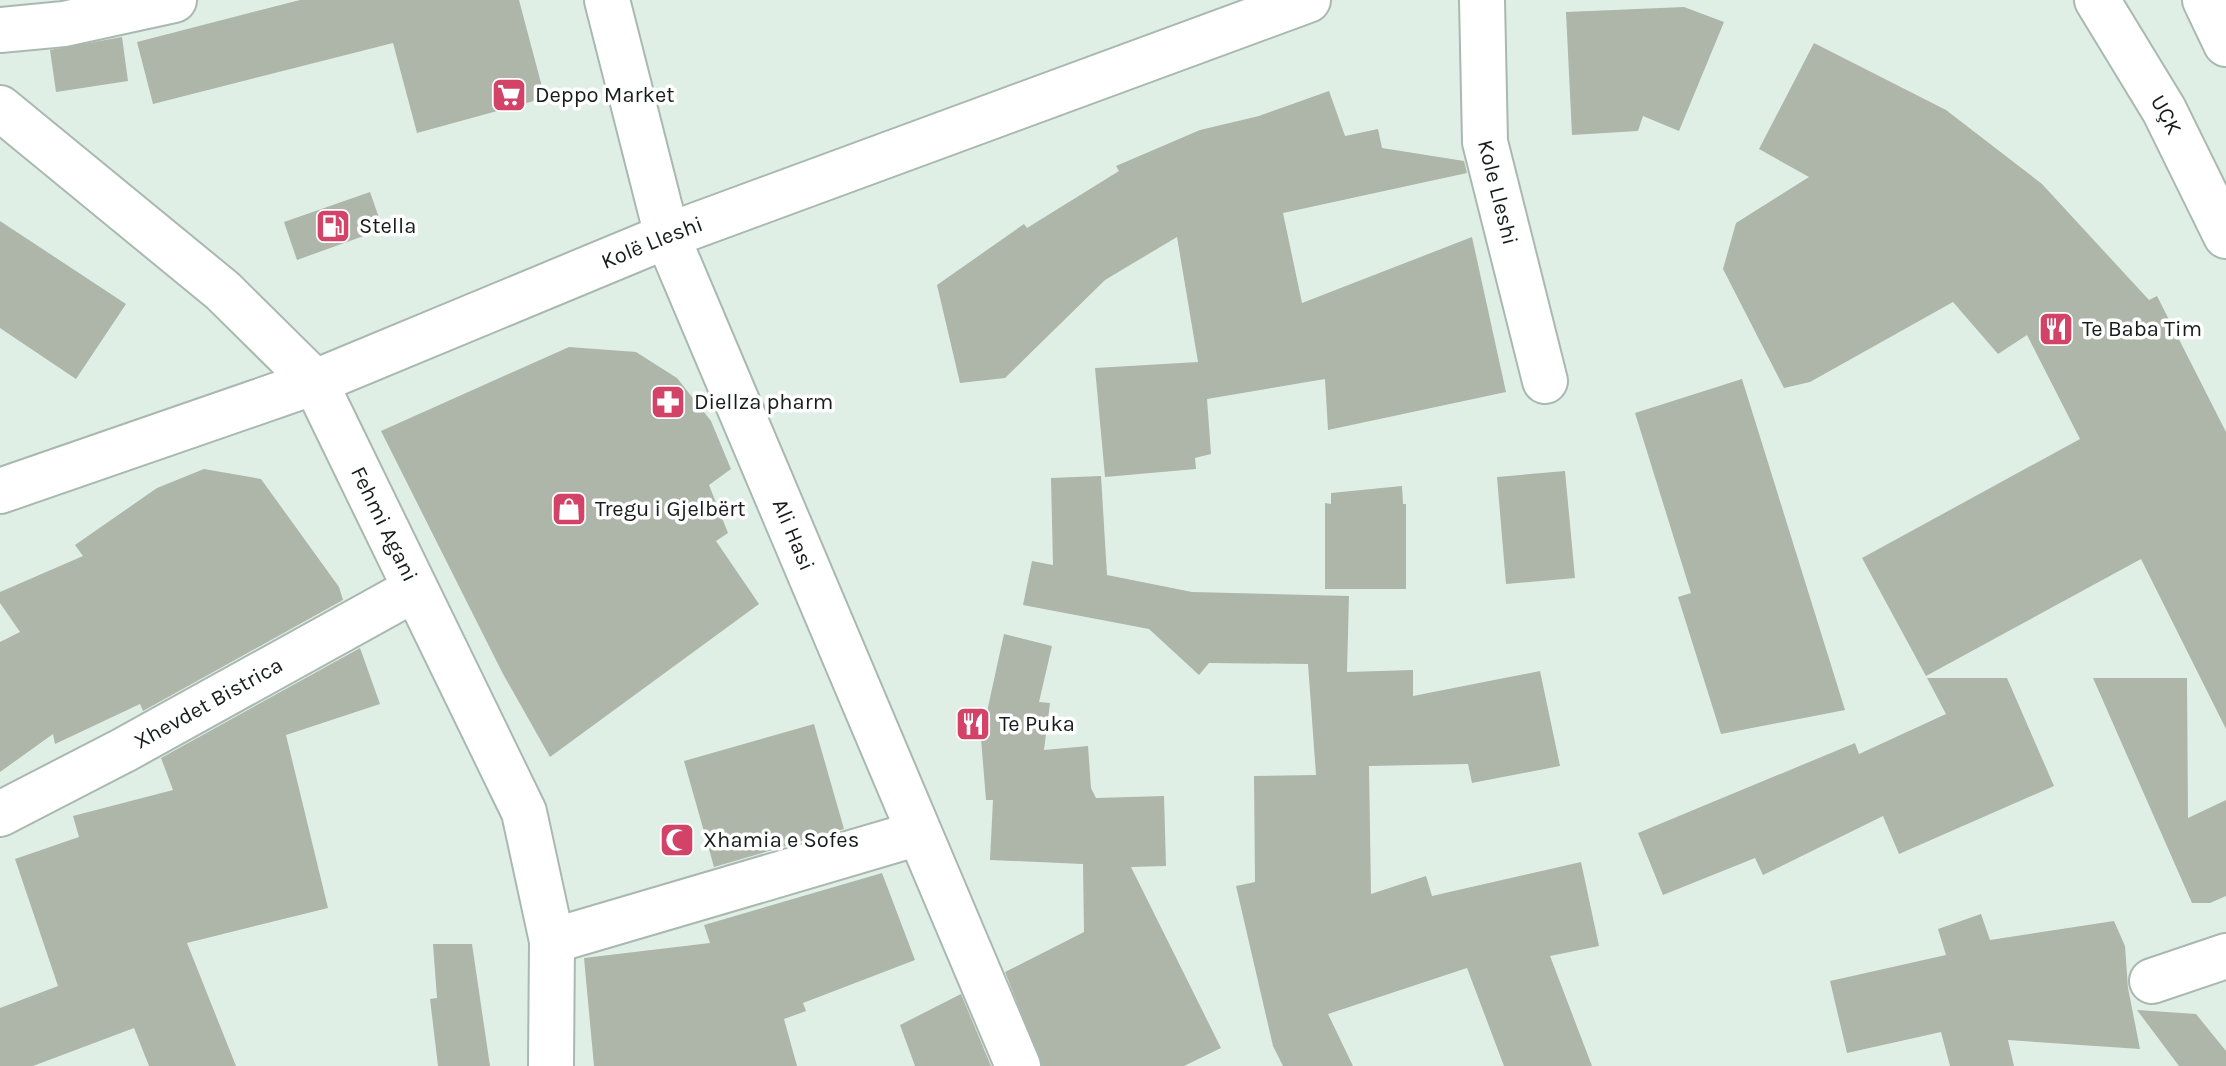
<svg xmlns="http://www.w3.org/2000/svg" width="2226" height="1066" font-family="Karla,sans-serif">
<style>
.building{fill:#aeb5a9}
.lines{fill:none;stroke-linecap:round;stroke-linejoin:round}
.street-casing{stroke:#a9b8b0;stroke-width:48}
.secondary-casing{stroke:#a9b8b0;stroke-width:48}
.street{stroke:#fff;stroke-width:44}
.secondary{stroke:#fff;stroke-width:44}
.labels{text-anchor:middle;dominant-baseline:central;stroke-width:7;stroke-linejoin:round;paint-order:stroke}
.poi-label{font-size:22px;fill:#171d1a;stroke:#fff;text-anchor:start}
.street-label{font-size:22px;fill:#171d1a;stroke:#fff}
</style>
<rect width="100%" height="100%" fill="#e0efe6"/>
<g class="building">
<path d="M300 0H519L545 98 417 133 393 43 153 104 137 42Z"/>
<path d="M1684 7 1724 22 1679 131 1643 116 1638 131 1572 135 1566 12Z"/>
<path d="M122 37 128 81 56 92 50 50Z"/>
<path d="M1814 43 1946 110 2042 184 2149 300 2157 296 2226 432V729L2141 559 1926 676 1862 558 2080 439 2027 335 1998 354 1953 302 1810 382 1784 388 1723 269 1736 223 1809 177 1759 149Z"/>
<path d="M1329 91 1345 136 1378 129 1382 148 1464 161 1467 173 1283 213 1302 303 1472 237 1506 392 1328 430 1325 379 1207 399 1211 454 1195 458 1196 469 1105 477 1095 368 1198 362 1177 237 1105 280 1005 378 960 383 937 285 1024 224 1027 228 1119 171 1116 166 1200 130 1259 116Z"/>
<path d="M370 192 383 229 297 260 284 222Z"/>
<path d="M0 221 126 304 76 379 0 328Z"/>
<path d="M569 347 636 352 677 378 711 421 731 469 709 485 728 533 716 541 759 604 550 757 503 674 381 431Z"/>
<path d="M1742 379 1845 710 1721 734 1678 597 1691 593 1635 413Z"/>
<path d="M204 469 261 479 339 587 343 600 143 711 140 704 55 744 53 734 0 772V642L20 632 0 603V592L83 556 75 545 157 488Z"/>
<path d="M1565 471 1575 578 1506 584 1497 477Z"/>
<path d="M1101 476 1107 575 1192 592 1349 596 1347 672 1413 670V696L1540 671 1560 766 1472 783 1468 764 1369 766 1371 894 1426 876 1432 896 1581 862 1599 946 1550 956 1592 1066H1504L1467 968 1328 1014 1353 1066H1283L1273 1046 1236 886 1255 882 1254 776 1316 775 1308 664 1209 663 1199 675 1149 629 1023 605 1032 561 1053 565 1051 478Z"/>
<path d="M1402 486 1403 504H1406V589H1325V503L1331 504V493Z"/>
<path d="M1004 634 1052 646 1039 702 1050 703 1044 750 1088 746 1091 788 1096 798 1164 796 1166 866 1131 867 1221 1048 1184 1066H1042L1005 972 1084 932 1083 864 990 860 993 800H986L981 739Z"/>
<path d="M360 648 380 704 286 735 328 908 187 943 236 1066H149L134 1028 33 1066H0V1008L58 986 15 859 79 837 73 816 173 790 161 758Z"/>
<path d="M1927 678H2007L2054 786 1899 854 1883 816 1763 875 1755 858 1663 895 1638 833 1855 743 1859 754 1946 714Z"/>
<path d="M2093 678H2187L2188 818 2226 800V896L2210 903H2192Z"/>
<path d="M814 724 844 829 714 867 684 761Z"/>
<path d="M882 873 915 960 803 1003 806 1011 784 1019 797 1066H594L584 958 710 943 704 925Z"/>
<path d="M1981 914 1990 940 2114 921 2125 946 2128 988 2140 1049 2008 1040 2014 1066H1950L1941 1032 1847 1053 1830 981 1946 955 1938 929Z"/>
<path d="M433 944H472L490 1066H438L430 999 437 998Z"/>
<path d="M961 994 991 1066H915L900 1025Z"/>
<path d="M2137 1010 2196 1014 2226 1051V1066H2179Z"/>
</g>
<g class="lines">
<g class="street-casing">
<g id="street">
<path id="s1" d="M607 0 667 236 1018 1066"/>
<path id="s2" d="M1482 0 1485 142 1545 381"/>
<path d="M0 30 64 24 174 0"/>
<path id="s3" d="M0 108 223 291 315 382 524 812 552 941 551 1066"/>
<path id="s4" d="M0 814 124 750 415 589"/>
<path d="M552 941 919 833"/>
<path d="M2152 981 2226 956"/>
</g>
</g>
<g class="secondary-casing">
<g id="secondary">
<path id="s5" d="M2097 0 2164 110 2226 236"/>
<path d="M2205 0 2226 44"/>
<path id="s6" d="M0 491 315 382 667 236 1308 0"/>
</g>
</g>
<use href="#street" class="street"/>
<use href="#secondary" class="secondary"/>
</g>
<defs>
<g id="supermarket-square" transform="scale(1.8)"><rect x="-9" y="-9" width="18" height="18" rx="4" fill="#d24367" stroke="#fff"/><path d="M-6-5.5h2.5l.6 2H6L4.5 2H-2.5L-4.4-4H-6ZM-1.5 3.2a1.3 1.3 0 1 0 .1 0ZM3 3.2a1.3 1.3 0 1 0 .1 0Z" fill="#fff"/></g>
<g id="fuel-square" transform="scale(1.8)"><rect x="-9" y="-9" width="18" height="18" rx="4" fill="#d24367" stroke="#fff"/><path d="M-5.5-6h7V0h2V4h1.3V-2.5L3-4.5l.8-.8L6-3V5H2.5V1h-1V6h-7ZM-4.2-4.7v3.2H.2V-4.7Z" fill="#fff"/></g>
<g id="restaurant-square" transform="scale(1.8)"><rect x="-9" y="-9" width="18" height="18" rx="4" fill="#d24367" stroke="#fff"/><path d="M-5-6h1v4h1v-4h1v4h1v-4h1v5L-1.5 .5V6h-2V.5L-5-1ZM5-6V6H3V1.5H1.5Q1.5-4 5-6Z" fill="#fff"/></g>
<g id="pharmacy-square" transform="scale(1.8)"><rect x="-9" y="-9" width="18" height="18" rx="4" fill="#d24367" stroke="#fff"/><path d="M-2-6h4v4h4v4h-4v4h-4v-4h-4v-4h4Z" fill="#fff"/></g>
<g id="shop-square" transform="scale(1.8)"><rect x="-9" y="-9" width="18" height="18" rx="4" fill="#d24367" stroke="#fff"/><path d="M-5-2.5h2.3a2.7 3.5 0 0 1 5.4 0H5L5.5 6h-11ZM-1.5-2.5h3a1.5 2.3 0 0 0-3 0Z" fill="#fff"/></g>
<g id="mosque-square" transform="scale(1.8)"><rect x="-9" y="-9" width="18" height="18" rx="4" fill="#d24367" stroke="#fff"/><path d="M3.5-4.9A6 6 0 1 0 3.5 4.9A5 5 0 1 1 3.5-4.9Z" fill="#fff"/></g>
</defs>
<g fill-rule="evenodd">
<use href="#supermarket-square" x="509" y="95"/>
<use href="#fuel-square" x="333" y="226"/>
<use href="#restaurant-square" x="2056" y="329"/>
<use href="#pharmacy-square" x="668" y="402"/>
<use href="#shop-square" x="569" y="509"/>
<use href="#restaurant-square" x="973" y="724"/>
<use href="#mosque-square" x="677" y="840"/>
</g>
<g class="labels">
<g class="poi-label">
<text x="535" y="95">Deppo Market</text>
<text x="359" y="226">Stella</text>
<text x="2082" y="329">Te Baba Tim</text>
<text x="694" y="402">Diellza pharm</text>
<text x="595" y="509">Tregu i Gjelbërt</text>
<text x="999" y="724">Te Puka</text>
<text x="703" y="840">Xhamia e Sofes</text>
</g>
<g class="street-label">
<text stroke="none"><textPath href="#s5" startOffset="134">UÇK</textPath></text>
<text stroke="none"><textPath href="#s2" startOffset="194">Kole Lleshi</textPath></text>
<text stroke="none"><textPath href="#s6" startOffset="698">Kolë Lleshi</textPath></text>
<text stroke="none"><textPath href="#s3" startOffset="576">Fehmi Agani</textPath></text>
<text stroke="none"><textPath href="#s1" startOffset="568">Ali Hasi</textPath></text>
<text stroke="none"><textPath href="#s4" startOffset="236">Xhevdet Bistrica</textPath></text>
</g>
</g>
</svg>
